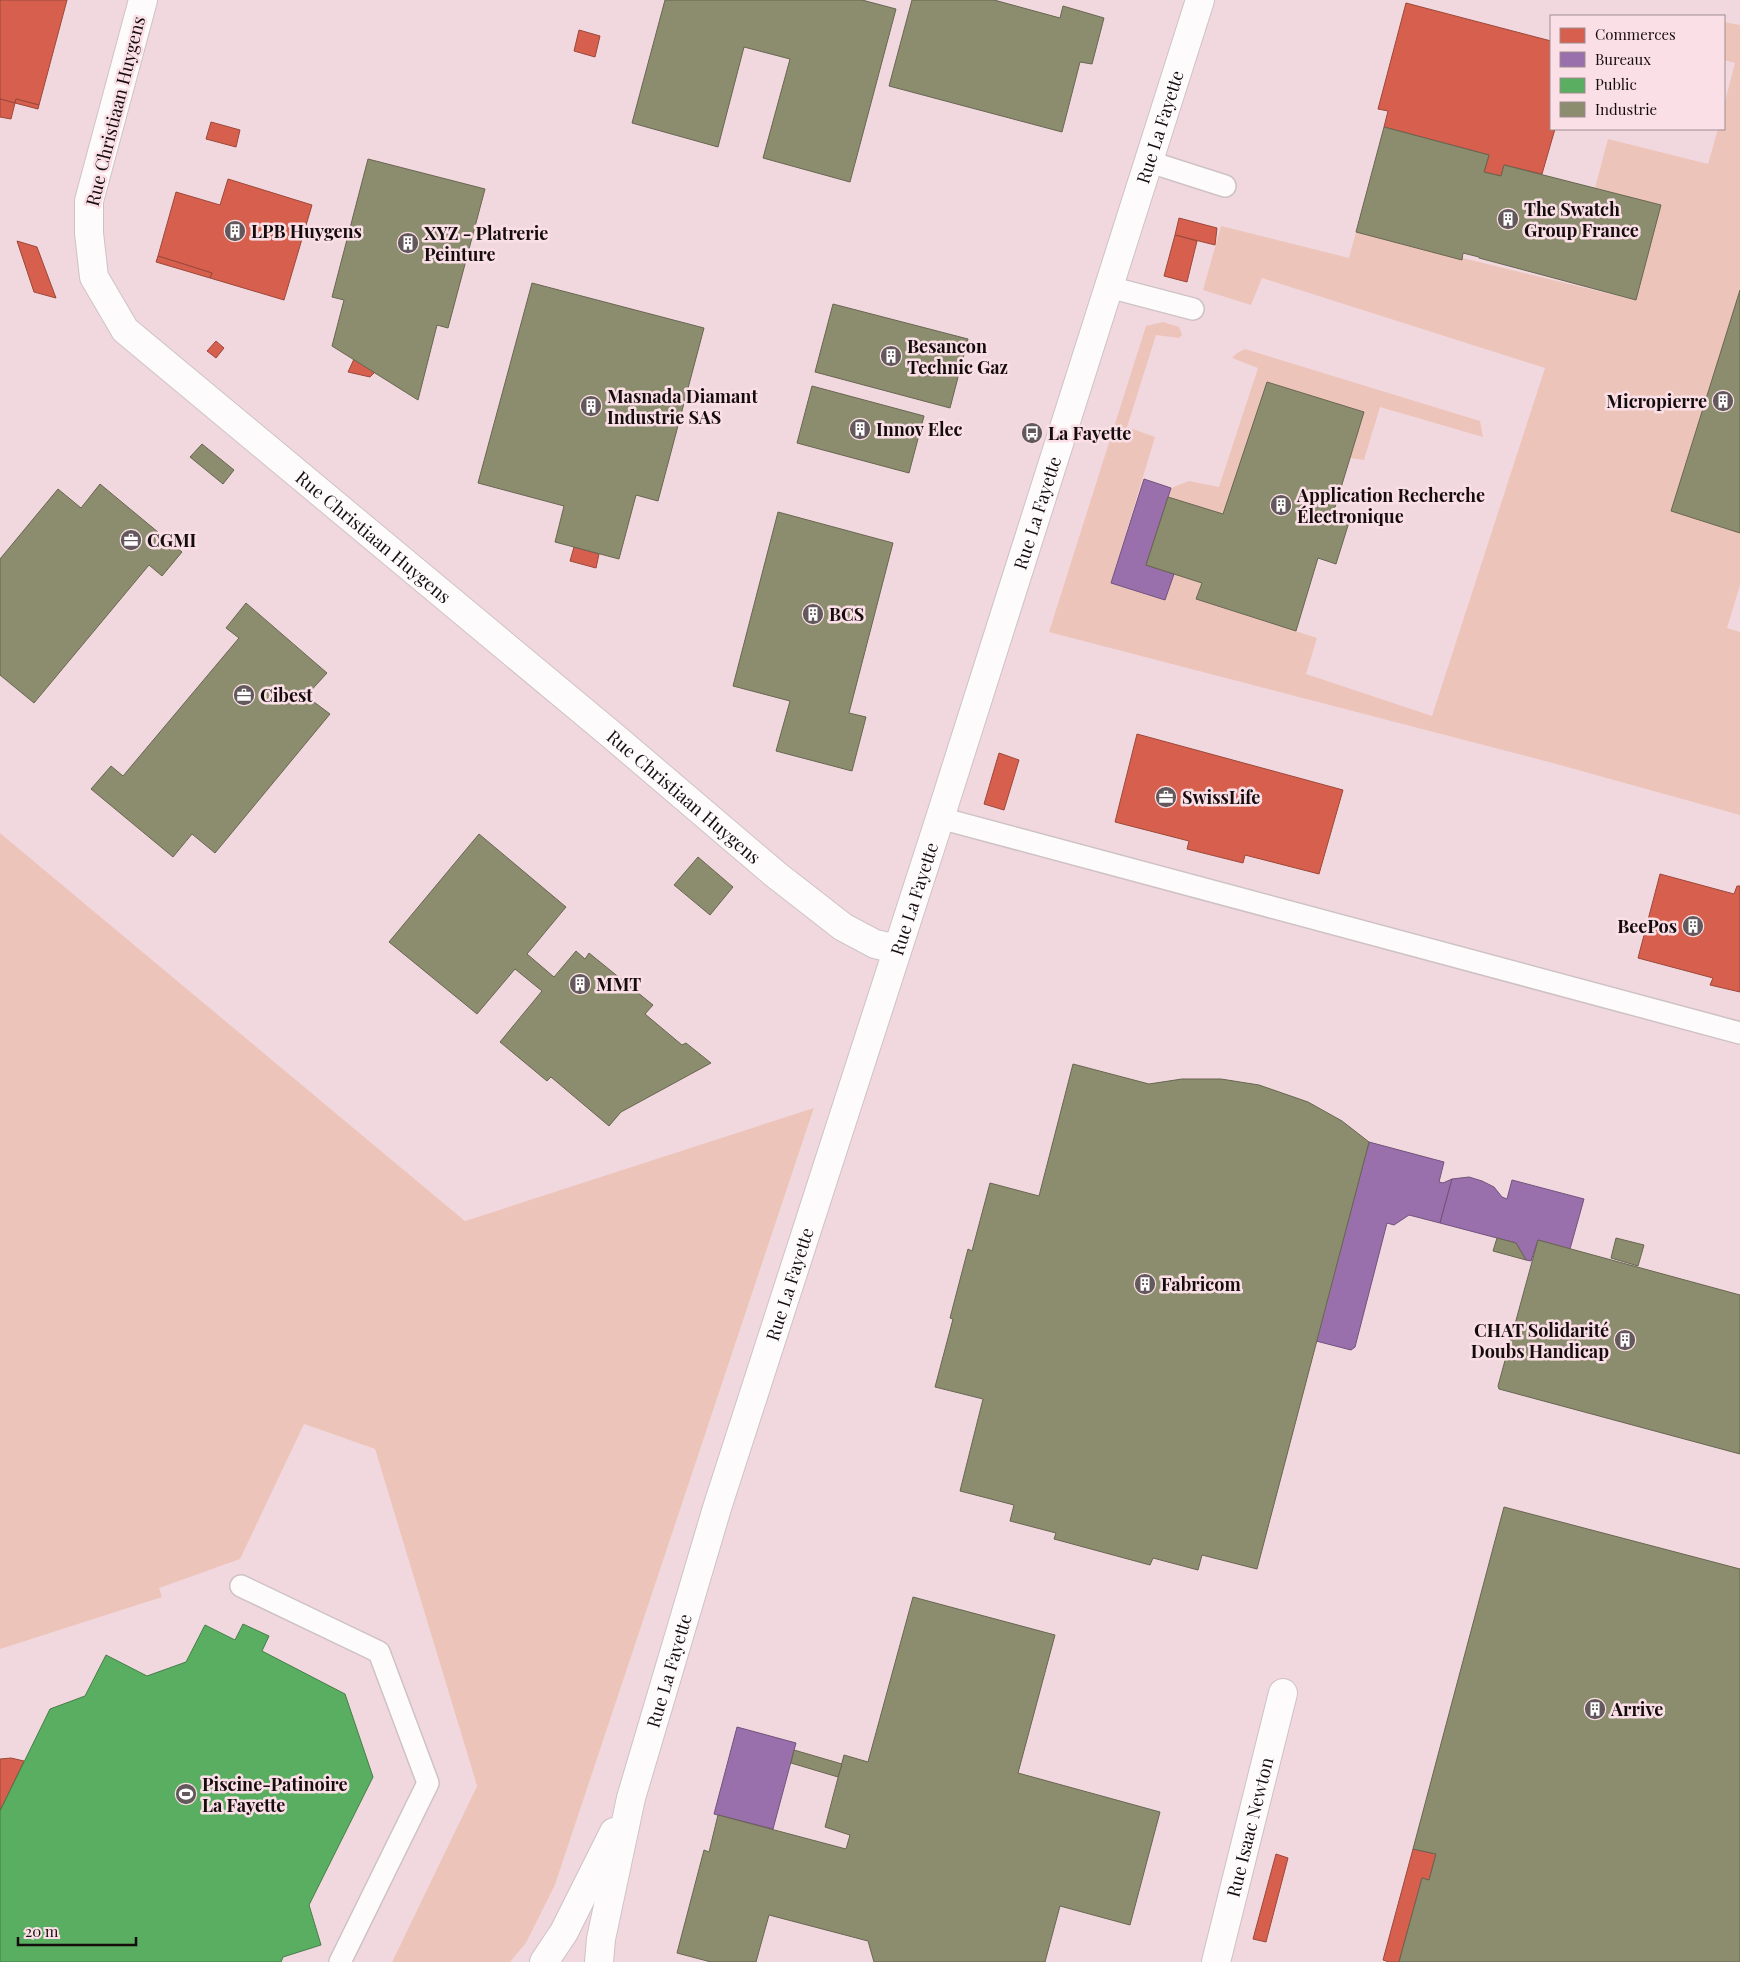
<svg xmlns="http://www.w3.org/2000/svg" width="1740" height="1962" font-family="'Playfair Display',serif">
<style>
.built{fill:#f1d8de;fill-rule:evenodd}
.green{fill:#ecc4ba}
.shops{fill:#d6604d;stroke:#9c473a}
.offices{fill:#9970ab;stroke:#71527c}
.public{fill:#5aae61;stroke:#457d48}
.industry{fill:#8c8c6e;stroke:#686651}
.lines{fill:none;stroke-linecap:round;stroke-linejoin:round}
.service-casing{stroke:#cec2c5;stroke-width:24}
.minor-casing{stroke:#cec2c5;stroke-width:30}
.service{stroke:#fdfbfc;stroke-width:21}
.minor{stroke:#fdfbfc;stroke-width:28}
.labels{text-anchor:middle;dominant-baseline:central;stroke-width:5;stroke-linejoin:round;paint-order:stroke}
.street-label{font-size:18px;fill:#150c0e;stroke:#fae0e6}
.poi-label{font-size:18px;font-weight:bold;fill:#150c0e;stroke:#fae0e6;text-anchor:start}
</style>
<rect width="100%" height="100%" fill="#f4e6ea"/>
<g class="built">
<path d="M0 0H1740V1962H510L526 1943 555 1885 814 1109 465 1221 0 833ZM1551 16H1724V129H1551Z"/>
<path d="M0 1396 304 1424 375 1449 477 1786 392 1962H0Z"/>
</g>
<g class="green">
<path d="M1724 22 1740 25V290L1671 511 1740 533V585L1727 628 1740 632V815L1549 762 1049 632 1146 326 1163 322 1179 327 1182 335 1179 338 1156 335 1127 427 1155 437 1111 583 1165 600 1174 574 1202 583 1196 599 1317 638 1306 674 1432 716 1545 368 1262 278 1251 305 1203 290 1221 226 1349 258 1356 232 1635 300 1661 205 1595 188 1608 139 1708 164 1718 129H1724V105L1735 63 1724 60Z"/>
<path d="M1245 349 1480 421 1483 437 1380 407 1364 460 1350 458 1364 412 1267 382 1223 514 1168 497 1171 488 1189 481 1219 487 1258 368 1232 358 1237 353Z"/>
<path d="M0 833 465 1221 814 1108 555 1885 526 1943 510 1962H392L477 1786 375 1449 304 1424 240 1559 159 1588 162 1597 0 1649Z"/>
</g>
<g class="shops">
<path d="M0 0H67L39 105 16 99 15 103 0 99Z"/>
<path d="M1406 3 1551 41V129H1555L1542 174 1504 165 1501 176 1484 172 1489 155 1384 127 1388 111 1378 109Z"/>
<path d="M579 30 600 36 595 57 574 51Z"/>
<path d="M0 99 15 103 11 119 0 117Z"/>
<path d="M16 99 39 105 38 109 15 103Z"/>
<path d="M211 122 240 130 236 147 206 139Z"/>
<path d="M228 179 312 205 284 300 210 278 212 273 158 256 176 192 220 205Z"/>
<path d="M1179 218 1217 228 1215 245 1175 235Z"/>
<path d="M1175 235 1197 241 1187 282 1164 276Z"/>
<path d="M17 241 37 247 56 298 34 292Z"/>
<path d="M158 256 212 273 210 278 156 262Z"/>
<path d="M216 341 224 348 216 358 207 351Z"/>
<path d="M354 359 375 372 370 377 348 372Z"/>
<path d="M574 547 599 554 596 568 570 561Z"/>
<path d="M1137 734 1343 790 1319 874 1245 855 1243 863 1187 849 1189 841 1115 822Z"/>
<path d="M999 753 1019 760 1004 810 984 804Z"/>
<path d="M1660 874 1734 894 1737 886H1740V992L1710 985 1713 978 1638 958Z"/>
<path d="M11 1758 24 1761 0 1811V1759Z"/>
<path d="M1413 1849 1436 1854 1429 1880 1422 1878 1399 1962H1389L1383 1960Z"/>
<path d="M1276 1854 1288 1858 1266 1942 1253 1939Z"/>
</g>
<g class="offices">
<path d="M1144 479 1171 488 1146 565 1174 574 1165 600 1111 583Z"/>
<path d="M1369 1142 1444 1162 1439 1182 1443 1183 1452 1179 1440 1223 1409 1215 1394 1225 1387 1223 1355 1347 1351 1350 1316 1341Z"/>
<path d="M1469 1177 1482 1181 1494 1187 1502 1197 1507 1199 1512 1180 1584 1199 1570 1249 1538 1240 1531 1261 1526 1260 1516 1243 1440 1223 1452 1179Z"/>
<path d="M737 1727 796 1743 773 1829 714 1814Z"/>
</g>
<path class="public" d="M243 1624 269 1636 262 1651 345 1694 373 1777 309 1905 321 1945 283 1957 281 1962H0V1811L50 1709 85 1696 106 1655 147 1676 186 1662 205 1625 235 1640Z"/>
<g class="industry">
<path d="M665 0H862L896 9 850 182 763 158 790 59 744 47 718 147 632 123Z"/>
<path d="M912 0H994L1060 18 1063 6 1104 18 1092 64 1080 62 1062 132 889 86Z"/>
<path d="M1384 127 1489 155 1484 172 1501 176 1504 165 1661 205 1636 300 1479 258V257L1463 253 1462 260 1356 232Z"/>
<path d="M368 159 485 189 448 328 437 325 418 400 332 346 344 300 332 297Z"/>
<path d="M532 283 704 328 658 501 636 495 619 559 555 542 564 506 478 483Z"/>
<path d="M1740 290V533L1671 511Z"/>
<path d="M833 304 968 339 950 408 815 372Z"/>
<path d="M1267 382 1364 412 1333 514 1350 519 1336 564 1318 558 1296 631 1196 599 1202 583 1146 565 1168 497 1223 514Z"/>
<path d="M812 386 924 416 909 473 797 443Z"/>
<path d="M202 444 234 470 223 484 190 457Z"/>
<path d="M100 484 182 552 162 576 149 565 34 703 0 675V559L58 489 81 508Z"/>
<path d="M778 512 893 543 849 713 866 717 852 771 776 751 790 701 733 686Z"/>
<path d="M246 603 327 673 306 696 330 714 215 853 192 834 173 857 91 789 111 766 123 776 239 638 226 628Z"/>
<path d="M479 834 566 907 527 954 554 977 576 951 585 959 589 953 653 1005 645 1014 682 1045 686 1043 711 1063 621 1112 609 1126 551 1077 547 1081 500 1042 542 991 515 969 477 1014 389 942Z"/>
<path d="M698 857 733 887 710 915 674 885Z"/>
<path d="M1073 1064 1149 1084 1182 1079H1221L1259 1085 1308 1102 1342 1121 1369 1142 1257 1569 1202 1555 1198 1570 1153 1558 1150 1565 1054 1539 1056 1533 1010 1521 1014 1505 960 1491 983 1399 935 1387 953 1319 950 1318 968 1249 972 1251 990 1183 1039 1196Z"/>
<path d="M1497 1238 1516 1243 1526 1260 1493 1251Z"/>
<path d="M1616 1238 1644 1245 1638 1266 1611 1258Z"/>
<path d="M1538 1240 1740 1295V1454L1499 1389 1498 1386Z"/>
<path d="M1504 1507 1740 1569V1962H1399L1422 1878 1429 1880 1436 1854 1413 1849Z"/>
<path d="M913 1597 1055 1635 1018 1773 1160 1812 1130 1925 1060 1906 1045 1962H874L868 1941 769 1915 756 1962H711L677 1953 704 1850 709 1852 718 1815 846 1849 850 1835 825 1827 844 1755 868 1762Z"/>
<path d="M794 1750 842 1764 838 1777 791 1763Z"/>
</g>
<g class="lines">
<g class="service-casing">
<g id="service">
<path d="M1150 162 1225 186"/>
<path d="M1109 287 1193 309"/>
<path d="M940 818 1740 1033"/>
<path d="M241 1586 379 1652 428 1783 340 1962"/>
</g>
</g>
<g class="minor-casing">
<g id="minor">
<path id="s1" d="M143 0 89 201V233L94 277 125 330 613 736 775 874 843 927 875 944 897 949"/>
<path d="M544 1962 564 1932 614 1832"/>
<path id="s2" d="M599 1962 601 1939 631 1798 717 1508 940 818 1200 0"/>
<path id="s3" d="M1216 1962 1283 1693"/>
</g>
</g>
<use href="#service" class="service"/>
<use href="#minor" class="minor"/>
</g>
<defs>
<g id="building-disc" transform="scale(1.125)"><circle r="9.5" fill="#63585b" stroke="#fae0e6"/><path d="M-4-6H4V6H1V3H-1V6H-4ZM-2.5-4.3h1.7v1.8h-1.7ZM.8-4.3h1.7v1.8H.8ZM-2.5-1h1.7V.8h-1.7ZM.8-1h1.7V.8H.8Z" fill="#fff"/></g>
<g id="bus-disc" transform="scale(1.125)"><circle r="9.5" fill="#63585b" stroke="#fae0e6"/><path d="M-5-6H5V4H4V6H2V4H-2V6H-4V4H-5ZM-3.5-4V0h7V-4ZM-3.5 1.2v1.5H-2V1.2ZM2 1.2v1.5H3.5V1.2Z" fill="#fff"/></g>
<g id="office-disc" transform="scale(1.125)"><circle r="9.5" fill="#63585b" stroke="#fae0e6"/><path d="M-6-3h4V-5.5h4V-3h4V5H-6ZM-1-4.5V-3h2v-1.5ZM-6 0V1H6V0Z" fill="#fff"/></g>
<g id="stadium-disc" transform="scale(1.125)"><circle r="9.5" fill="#63585b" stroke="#fae0e6"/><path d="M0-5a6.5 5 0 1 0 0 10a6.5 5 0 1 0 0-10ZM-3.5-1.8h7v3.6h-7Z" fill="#fff"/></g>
</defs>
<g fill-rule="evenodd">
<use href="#building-disc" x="1508" y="219"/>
<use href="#building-disc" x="235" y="231"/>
<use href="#building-disc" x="408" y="243"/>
<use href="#building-disc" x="891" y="356"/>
<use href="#building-disc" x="1723" y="401"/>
<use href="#building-disc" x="591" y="406"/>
<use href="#building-disc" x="860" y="429"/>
<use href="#bus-disc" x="1032" y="433"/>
<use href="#building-disc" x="1281" y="505"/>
<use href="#office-disc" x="131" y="540"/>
<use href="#building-disc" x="813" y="614"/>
<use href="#office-disc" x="244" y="695"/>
<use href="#office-disc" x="1166" y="797"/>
<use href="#building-disc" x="1693" y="926"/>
<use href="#building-disc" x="580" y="984"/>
<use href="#building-disc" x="1145" y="1284"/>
<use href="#building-disc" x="1625" y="1340"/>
<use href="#building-disc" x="1595" y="1709"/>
<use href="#stadium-disc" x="186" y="1794"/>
</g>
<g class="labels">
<g class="street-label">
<text transform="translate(115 111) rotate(-76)">Rue Christiaan Huygens</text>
<text stroke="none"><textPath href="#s2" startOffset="1920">Rue La Fayette</textPath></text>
<text stroke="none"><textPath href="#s2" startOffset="1515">Rue La Fayette</textPath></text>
<text stroke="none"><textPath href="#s1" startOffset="669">Rue Christiaan Huygens</textPath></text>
<text stroke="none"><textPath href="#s1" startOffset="1074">Rue Christiaan Huygens</textPath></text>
<text stroke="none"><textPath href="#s2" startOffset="1110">Rue La Fayette</textPath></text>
<text stroke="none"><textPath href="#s2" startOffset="705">Rue La Fayette</textPath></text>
<text stroke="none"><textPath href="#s2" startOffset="300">Rue La Fayette</textPath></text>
<text stroke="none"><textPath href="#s3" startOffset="139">Rue Isaac Newton</textPath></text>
</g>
<g class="poi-label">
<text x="1524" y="209">The Swatch<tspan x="1524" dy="21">Group France</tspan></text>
<text x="251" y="231">LPB Huygens</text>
<text x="424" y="233">XYZ - Platrerie<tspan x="424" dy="21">Peinture</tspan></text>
<text x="907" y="346">Besancon<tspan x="907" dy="21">Technic Gaz</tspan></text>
<text x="607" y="396">Masnada Diamant<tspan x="607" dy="21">Industrie SAS</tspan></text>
<text x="1707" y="401" text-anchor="end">Micropierre</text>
<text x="876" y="429">Innov Elec</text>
<text x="1048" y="433">La Fayette</text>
<text x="1297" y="495">Application Recherche<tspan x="1297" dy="21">Électronique</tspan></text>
<text x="147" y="540">CGMI</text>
<text x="829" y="614">BCS</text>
<text x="260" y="695">Cibest</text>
<text x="1182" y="797">SwissLife</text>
<text x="1677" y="926" text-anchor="end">BeePos</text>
<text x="596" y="984">MMT</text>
<text x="1161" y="1284">Fabricom</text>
<text x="1609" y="1330" text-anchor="end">CHAT Solidarité<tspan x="1609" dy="21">Doubs Handicap</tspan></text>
<text x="1611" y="1709">Arrive</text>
<text x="202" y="1784">Piscine-Patinoire<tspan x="202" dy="21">La Fayette</tspan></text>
</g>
</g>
<rect x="1550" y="15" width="175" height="115" fill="#fae0e6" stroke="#9e8b90"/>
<rect x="1560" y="28" width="25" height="15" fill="#d6604d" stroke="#9e8b90"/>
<text x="1595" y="40" font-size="15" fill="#150c0e">Commerces</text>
<rect x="1560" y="52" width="25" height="15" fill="#9970ab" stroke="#9e8b90"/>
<text x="1595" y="65" font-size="15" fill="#150c0e">Bureaux</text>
<rect x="1560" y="78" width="25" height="15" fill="#5aae61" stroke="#9e8b90"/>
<text x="1595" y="90" font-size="15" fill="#150c0e">Public</text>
<rect x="1560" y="102" width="25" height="15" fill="#8c8c6e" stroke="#9e8b90"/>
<text x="1595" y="115" font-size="15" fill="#150c0e">Industrie</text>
<path d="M18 1937v8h118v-8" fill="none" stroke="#150c0e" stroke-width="2.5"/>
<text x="25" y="1937" font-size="15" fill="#150c0e" stroke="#fae0e6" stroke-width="4" paint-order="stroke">20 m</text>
</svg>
